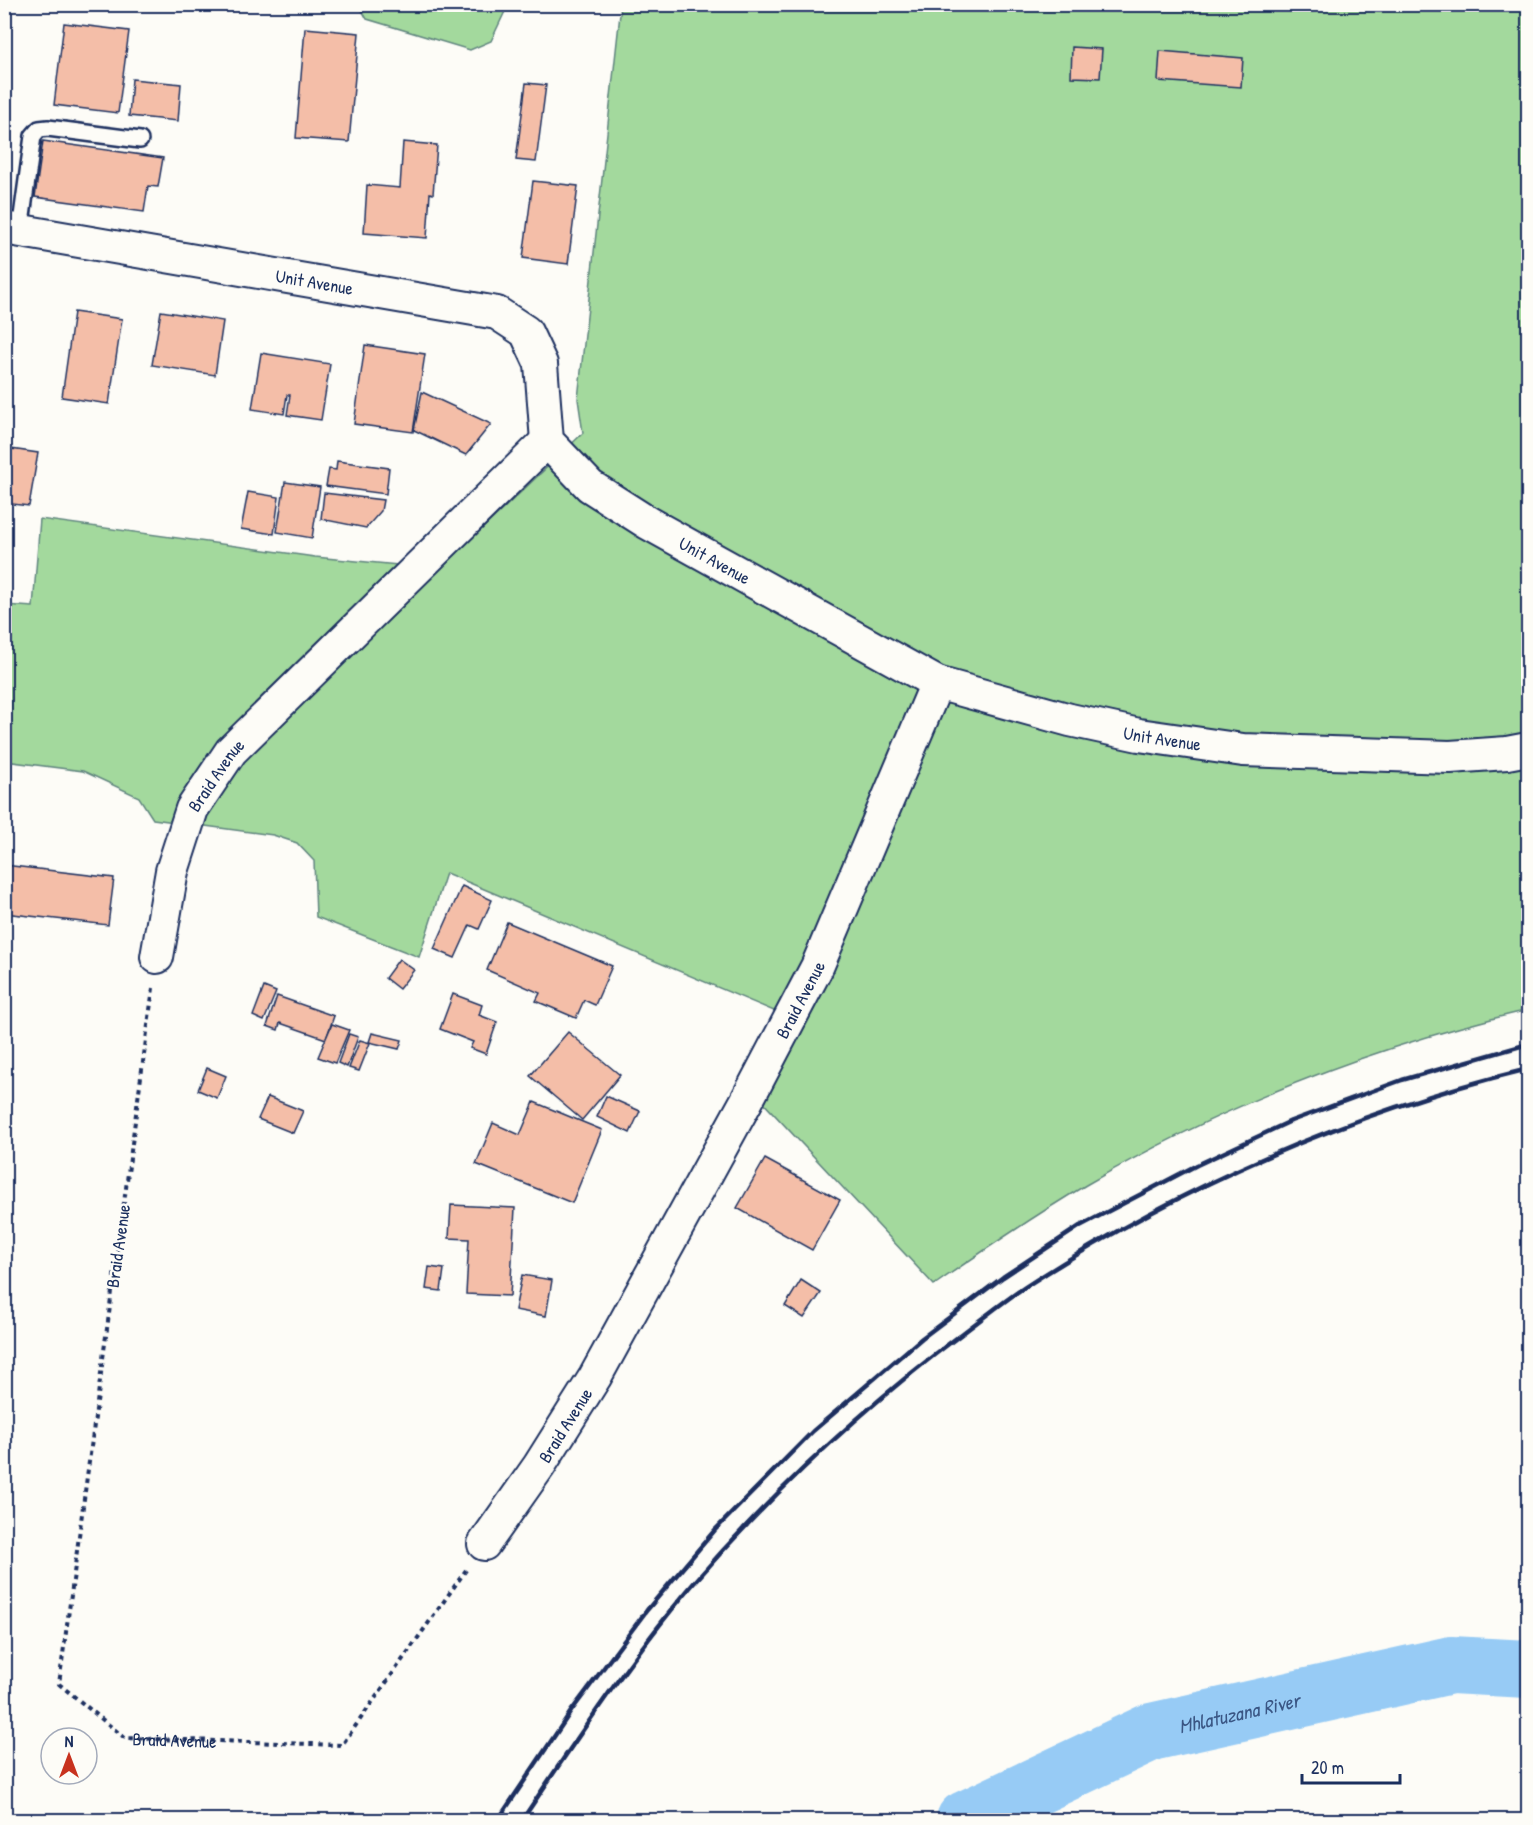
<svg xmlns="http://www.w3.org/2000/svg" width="1533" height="1825" font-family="'Patrick Hand',sans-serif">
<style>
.green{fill:#a3d99d;stroke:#5f847e;stroke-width:1.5}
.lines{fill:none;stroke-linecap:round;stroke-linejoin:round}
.river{stroke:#97cbf5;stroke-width:58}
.building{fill:#f4bea8;stroke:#1b2f5e;stroke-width:1.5}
.lane-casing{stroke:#1b2f5e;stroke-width:20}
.street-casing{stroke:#1b2f5e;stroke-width:36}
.path{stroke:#1b2f5e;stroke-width:4;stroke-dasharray:4.5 4.5;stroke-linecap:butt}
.lane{stroke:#fdfcf7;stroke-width:15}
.street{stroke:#fdfcf7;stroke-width:32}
.rail{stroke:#1b2f5e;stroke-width:4.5}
.labels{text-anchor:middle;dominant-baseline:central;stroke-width:5;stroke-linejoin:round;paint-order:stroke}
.street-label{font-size:18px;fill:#1b2f5e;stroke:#fdfcf7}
.water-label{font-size:20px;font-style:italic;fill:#3a5684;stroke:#fdfcf7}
</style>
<rect width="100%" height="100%" fill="#fdfcf7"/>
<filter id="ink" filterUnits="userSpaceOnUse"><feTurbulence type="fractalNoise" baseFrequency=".0167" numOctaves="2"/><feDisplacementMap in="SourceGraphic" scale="12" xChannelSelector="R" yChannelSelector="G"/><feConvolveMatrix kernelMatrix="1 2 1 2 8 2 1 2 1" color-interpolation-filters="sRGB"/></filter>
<g filter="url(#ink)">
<g class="green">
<path d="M359 5H508L491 41 470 50 367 19Z"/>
<path d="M621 5H1528V1010C1374 1046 1224 1105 1086 1185 1034 1216 984 1250 934 1285L760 1099 800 1022 446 873 419 957 316 917 314 861 297 843 273 835 153 819 139 797 83 771 5 761V605L33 607 40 519 315 557 440 569 583 433 578 399Z"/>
</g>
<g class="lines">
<path class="river" id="s1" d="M965 1820 1151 1732 1451 1665 1528 1669"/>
</g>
<g class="building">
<path d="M64 23 129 31 118 113 54 105Z"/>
<path d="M305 28 359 33 349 142 296 138Z"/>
<path d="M1072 47 1102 49 1100 78 1071 77Z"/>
<path d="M1160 51 1243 58 1241 87 1158 81Z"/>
<path d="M132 79 181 84 178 121 129 116Z"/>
<path d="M526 83 546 85 536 162 516 160Z"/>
<path d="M43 141 163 158 158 187 148 186 144 212 35 197Z"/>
<path d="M403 142 437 145 433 194 430 193 427 238 364 233 367 185 400 188Z"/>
<path d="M533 181 578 186 568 264 523 258Z"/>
<path d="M161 311 223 321 215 375 152 365Z"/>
<path d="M74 312 122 319 109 404 62 397Z"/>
<path d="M365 345 425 354 413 432 354 424Z"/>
<path d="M261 353 330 364 321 420 287 415 290 395H287L284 414 252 409Z"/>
<path d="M422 392 491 424 466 455 414 430Z"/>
<path d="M4 448 38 453 29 506 4 503Z"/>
<path d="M337 461 389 468 386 494 326 486 329 469 336 470Z"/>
<path d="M285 482 320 487 312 538 277 532Z"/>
<path d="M248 492 279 497 274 534 241 529Z"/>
<path d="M324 493 383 500 381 511 366 528 321 519Z"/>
<path d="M4 865 114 878 108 925 4 913Z"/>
<path d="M462 886 492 900 479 929 470 925 455 958 434 949Z"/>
<path d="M507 922 612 966 595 1005 584 1000 576 1018 536 1001 540 993 487 970Z"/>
<path d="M399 959 414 970 399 989 385 978Z"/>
<path d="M264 987 276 992 264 1021 253 1016Z"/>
<path d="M453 994 482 1005 479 1015 497 1022 486 1054 470 1048 473 1042 440 1029Z"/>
<path d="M277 996 334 1016 326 1039 280 1023 278 1030 267 1026Z"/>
<path d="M332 1024 349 1030 335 1063 318 1057Z"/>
<path d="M568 1032 620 1075 582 1120 530 1076Z"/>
<path d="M372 1033 402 1040 399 1049 369 1042Z"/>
<path d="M349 1034 358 1037 347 1067 338 1063Z"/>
<path d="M360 1040 370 1043 359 1071 349 1068Z"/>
<path d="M207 1068 226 1076 217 1098 198 1090Z"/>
<path d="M606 1096 640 1111 630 1133 597 1117Z"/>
<path d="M268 1097 303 1111 293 1133 258 1119Z"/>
<path d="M534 1102 602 1130 572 1203 476 1164 493 1123 520 1135Z"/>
<path d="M765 1159 840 1200 812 1250 737 1208Z"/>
<path d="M451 1205 515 1208 510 1296 466 1294 469 1239 449 1238Z"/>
<path d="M429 1267 444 1269 441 1291 426 1289Z"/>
<path d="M522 1275 552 1280 546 1316 515 1310Z"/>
<path d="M801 1280 821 1293 804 1318 785 1306Z"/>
</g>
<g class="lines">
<g class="lane-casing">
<path id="lane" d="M20 231 33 136 39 129 48 128 140 140"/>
</g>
<g class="street-casing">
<g id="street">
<path id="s3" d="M4 228 497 313 526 332 541 364 547 441 590 486 648 523 937 683 1070 720 1139 735 1243 750 1450 757 1507 753 1528 749"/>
<path id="s4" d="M157 957 172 871 192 809 231 751 547 441"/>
<path id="s5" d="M484 1544 539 1466 595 1377 746 1102 817 967 937 683"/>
</g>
</g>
<path class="path" id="s2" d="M153 988 59 1684 125 1738 342 1745 466 1570"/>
<use href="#lane" class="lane"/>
<use href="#street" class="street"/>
<g class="rail">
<path d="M498 1820 572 1710 647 1610 715 1530 813 1431 922 1338 1003 1277 1080 1226 1197 1165 1291 1121 1402 1080 1528 1044"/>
<path d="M522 1820C576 1740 630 1658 693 1584 774 1491 864 1407 963 1333 983 1318 1004 1301 1025 1287 1179 1187 1350 1112 1528 1069"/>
</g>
</g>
</g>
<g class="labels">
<g class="street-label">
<text stroke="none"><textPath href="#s3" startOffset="315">Unit Avenue</textPath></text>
<text stroke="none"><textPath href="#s3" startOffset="855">Unit Avenue</textPath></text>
<text stroke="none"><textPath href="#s3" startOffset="1341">Unit Avenue</textPath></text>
<text stroke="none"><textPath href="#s4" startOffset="194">Braid Avenue</textPath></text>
<text stroke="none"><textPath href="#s5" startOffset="630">Braid Avenue</textPath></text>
<text transform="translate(118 1246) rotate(-82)">Braid Avenue</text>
<text stroke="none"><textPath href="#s5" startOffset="144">Braid Avenue</textPath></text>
<text stroke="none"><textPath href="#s2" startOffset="837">Braid Avenue</textPath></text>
</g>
<g class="water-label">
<text stroke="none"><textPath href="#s1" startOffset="296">Mhlatuzana River</textPath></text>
</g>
</g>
<rect width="1533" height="1825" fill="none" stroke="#fdfcf7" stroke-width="24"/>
<rect x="12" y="12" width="1509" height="1801" fill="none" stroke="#1b2f5e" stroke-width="2" filter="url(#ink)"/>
<g transform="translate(69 1756)"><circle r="28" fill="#fdfcf7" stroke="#a3aaba" stroke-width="1.5"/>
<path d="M0-4.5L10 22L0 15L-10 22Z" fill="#c8321e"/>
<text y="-9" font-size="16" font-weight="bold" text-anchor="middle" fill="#1b2f5e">N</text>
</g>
<path d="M1302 1774v9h98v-9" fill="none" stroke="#1b2f5e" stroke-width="3"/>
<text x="1311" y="1774" font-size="18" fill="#1b2f5e" stroke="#fdfcf7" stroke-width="4.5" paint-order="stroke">20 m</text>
</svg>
